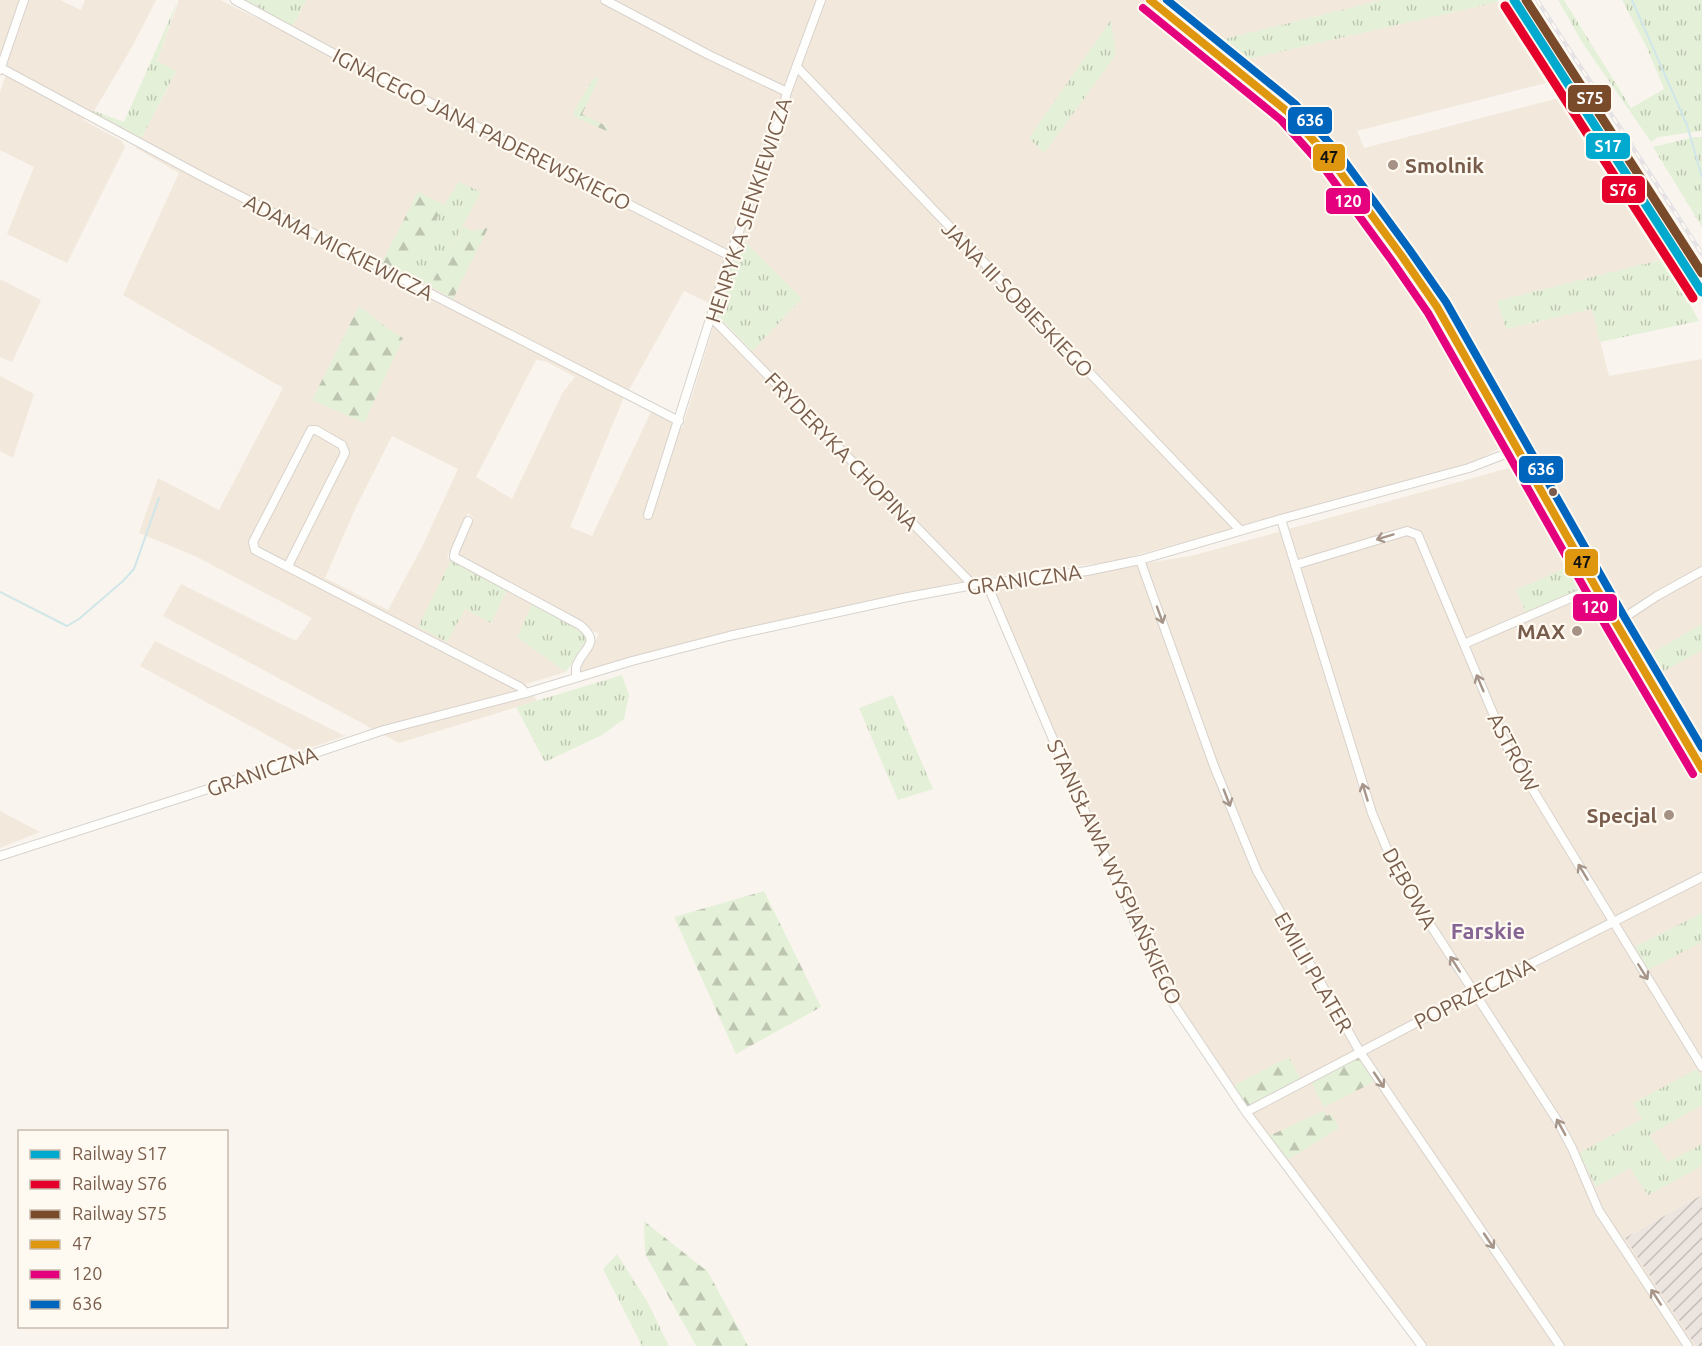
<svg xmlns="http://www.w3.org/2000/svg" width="1702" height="1346" font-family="Ubuntu,sans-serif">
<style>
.residential{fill:#f2e8dc;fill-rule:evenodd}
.industrial{fill:url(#industrial-furrows)}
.grass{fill:url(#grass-tufts)}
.forest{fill:url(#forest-firs)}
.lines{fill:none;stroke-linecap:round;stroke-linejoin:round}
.stream{stroke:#d0e6e9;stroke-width:2}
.street-casing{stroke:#d8d2cc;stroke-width:10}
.secondary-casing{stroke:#d8d1ca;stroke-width:13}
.street{stroke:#fefefc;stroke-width:8}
.secondary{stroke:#fefefc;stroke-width:10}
.rail-casing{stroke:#e6e3e6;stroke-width:4.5}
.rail{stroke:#fffaf1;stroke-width:2;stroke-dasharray:7;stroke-linecap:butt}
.bus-1-casing{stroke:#fffaf1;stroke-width:12}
.bus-2-casing{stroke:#fffaf1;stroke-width:12}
.bus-3-casing{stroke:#fffaf1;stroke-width:12}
.bus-1{stroke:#de970f;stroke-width:8}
.bus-2{stroke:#e5007d;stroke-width:8}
.bus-3{stroke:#0065bd;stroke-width:8}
.rail-1-casing{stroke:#fffaf1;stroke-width:14}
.rail-2-casing{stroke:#fffaf1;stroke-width:14}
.rail-3-casing{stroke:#fffaf1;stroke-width:14}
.rail-1{stroke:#00a9ce;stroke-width:9}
.rail-2{stroke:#e4002b;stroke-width:9}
.rail-3{stroke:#7a4b2a;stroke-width:9}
.oneway{stroke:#a7958a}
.poi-dot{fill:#a59285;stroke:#fffaf1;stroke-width:2}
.bus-dot{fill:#785d4c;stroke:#fffaf1;stroke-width:2}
.labels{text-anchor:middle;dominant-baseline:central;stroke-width:4.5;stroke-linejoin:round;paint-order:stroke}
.street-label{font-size:21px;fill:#785d4c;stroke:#fffaf1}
.poi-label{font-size:21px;font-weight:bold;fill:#785d4c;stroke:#fffaf1;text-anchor:end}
.neighbourhood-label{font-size:22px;font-weight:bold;fill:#856594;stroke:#fffaf1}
.line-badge{stroke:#fffaf1;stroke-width:2}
.badge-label{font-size:16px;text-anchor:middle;font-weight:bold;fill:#fff}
.pale-badge-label{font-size:16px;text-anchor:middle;font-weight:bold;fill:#111}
</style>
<defs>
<pattern id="industrial-furrows" width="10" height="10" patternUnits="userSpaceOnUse" patternTransform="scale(1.5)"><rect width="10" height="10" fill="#ece5df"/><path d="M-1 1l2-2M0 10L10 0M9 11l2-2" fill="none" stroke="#c4bdb7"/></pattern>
<pattern id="grass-tufts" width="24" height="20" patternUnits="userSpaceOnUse" patternTransform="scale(1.5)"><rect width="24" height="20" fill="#e5f0d9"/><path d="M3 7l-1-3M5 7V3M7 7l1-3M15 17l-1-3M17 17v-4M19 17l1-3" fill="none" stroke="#bec6b2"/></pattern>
<pattern id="forest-firs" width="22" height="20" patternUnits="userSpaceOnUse" patternTransform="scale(1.5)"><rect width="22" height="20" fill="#e5f0d9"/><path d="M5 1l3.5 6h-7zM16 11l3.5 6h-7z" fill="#bec6b2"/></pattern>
</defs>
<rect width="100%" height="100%" fill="#f9f5ee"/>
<g class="residential">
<path d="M0 0H60L81 10 85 0H156L132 47 94 111 83 120 122 141 125 147 67 263 7 234 34 167 0 150V92L6 75 0 71Z"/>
<path d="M179 0H220L289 34 306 0H1382L1216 41 1239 61 1498 2 1550 82 1357 131 1364 148 1567 96 1672 257 1497 301 1506 329 1592 309 1609 376 1702 359V755L1522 441 1504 446 1470 464 1111 562 1017 573 954 583 843 609 571 680 580 669 599 634 457 556 473 518 468 513 447 558 451 560 465 608 491 623 507 590 535 600 518 637 566 672 526 684 537 701 399 743 163 616 181 584 296 641 312 618 195 556 139 533 158 478 219 510 283 388 123 295 179 173 136 148 176 72 157 61ZM734 231 801 300 746 356 714 325 682 428 651 412 592 536 570 527 624 397 605 379 629 390 684 291 711 304ZM536 360 545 361 575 377 563 392 512 499 476 477ZM392 436 458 469 422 547 388 610 325 578 356 507Z"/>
<path d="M0 279 41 300 12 362 0 357Z"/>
<path d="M0 376 34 394 13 458 0 451Z"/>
<path d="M1516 466 1594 593 1702 776V1195L1625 1238 1696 1346H1419L1165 995 986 586 1023 584 1195 555Z"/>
<path d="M155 641 345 736 298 752 140 666Z"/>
<path d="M0 811 40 832 0 848Z"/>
</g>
<path class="industrial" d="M1702 1195V1346H1696L1625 1238Z"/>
<g class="grass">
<path d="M178 0 157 61 176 71 141 139 91 113 94 111 124 122Z"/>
<path d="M243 0H306L293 26Z"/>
<path d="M1382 0H1497L1498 2 1239 61 1216 41Z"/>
<path d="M1558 0H1564L1631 108 1664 89 1647 48 1622 0H1702V131L1658 137 1651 142 1582 42Z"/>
<path d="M1111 20 1116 55 1044 153 1029 138Z"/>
<path d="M1694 137H1702V227L1653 147Z"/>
<path d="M459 182 481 192 430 286 406 274 440 211Z"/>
<path d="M742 239 802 299 752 351 716 314Z"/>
<path d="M1664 259 1699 321 1600 342 1592 309 1506 329 1497 301Z"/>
<path d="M451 560 507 590 491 623 465 609 447 642 418 627Z"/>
<path d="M1573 565 1585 587 1527 614 1516 590Z"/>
<path d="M533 603C552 613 578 621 587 641L566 672 517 637Z"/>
<path d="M1702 624V650L1655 676 1645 657Z"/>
<path d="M622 675 629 695 624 719 602 735 545 762 516 707Z"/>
<path d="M893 695 933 789 898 800 859 708Z"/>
<path d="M1702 913V942L1648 970 1634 947Z"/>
<path d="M1697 1069 1702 1076V1105L1649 1135 1668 1162 1702 1144V1166L1648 1195 1630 1168 1596 1187 1579 1153 1642 1119 1633 1103Z"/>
<path d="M617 1254 647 1301 669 1346H642L603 1269Z"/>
</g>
<g class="forest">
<path d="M594 77 599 79 582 114 606 126 609 132 575 117 573 113Z"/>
<path d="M418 192 444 205 406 274 382 262Z"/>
<path d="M463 226 472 231 488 228 453 299 430 286Z"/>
<path d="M359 306 388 329 403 338 364 423 312 400Z"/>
<path d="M764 891 821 1007 736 1054 674 917Z"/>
<path d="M1289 1057 1301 1080 1247 1109 1233 1086Z"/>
<path d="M1356 1059H1361L1376 1081 1324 1107 1311 1082Z"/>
<path d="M1323 1111 1327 1116 1331 1114 1339 1128 1284 1162 1269 1136Z"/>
<path d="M644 1221 708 1272 748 1346H696L645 1254Z"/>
</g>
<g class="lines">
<g class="stream">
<path d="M1632 0 1687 125 1702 177"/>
<path d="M0 592 67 626 79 619 123 581 134 569 159 498"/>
</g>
<g class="street-casing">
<g id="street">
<path d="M235 0 329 51 730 256"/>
<path d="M605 0 709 55 787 92"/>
<path d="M797 67 1240 530"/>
<path d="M1 68 203 177 679 421"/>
<path d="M0 70 24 0"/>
<path d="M711 317 973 585"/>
<path d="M648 515 730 256 782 112 787 92 821 0"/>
<path d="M1281 519 1372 813 1387 849 1409 892 1557 1120 1572 1148 1599 1211 1688 1346"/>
<path d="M468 521 455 551 454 557 580 625C603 644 582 648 576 667 576 670 576 673 576 677"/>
<path d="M1140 560 1214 766 1257 871 1360 1052 1560 1346"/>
<path d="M1295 565 1407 531 1418 535 1508 749 1702 1067"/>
<path d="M288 566 345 453 342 445 316 430H311L253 542 255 550 520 687 526 693"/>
<path d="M987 584 1061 758 1167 994 1246 1112 1422 1346"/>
<path d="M1616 623 1657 596 1702 571"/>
<path d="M1464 644 1596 587"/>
<path d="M0 856 196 793 384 730 526 693 632 661 729 636 903 598 973 585 1087 571 1140 560 1281 519 1469 468 1518 449"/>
<path d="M1246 1112 1473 993 1702 877"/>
</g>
</g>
<g class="secondary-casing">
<path id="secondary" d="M1150 0 1288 112 1332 161 1401 255 1437 307 1616 623 1702 769"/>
</g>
<use href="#street" class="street"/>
<use href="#secondary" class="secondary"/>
<g class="rail-casing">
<path id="rail" d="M1537 0 1702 254"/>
</g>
<use href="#rail" class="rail"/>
<g class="bus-1-casing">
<path id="bus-1" d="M1150 0 1288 112 1332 161 1401 255 1437 307 1616 623 1702 769"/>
</g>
<g class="bus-2-casing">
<path id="bus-2" d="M1143 8 1281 120 1324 168 1392 261 1428 313 1607 628 1693 774"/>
</g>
<g class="bus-3-casing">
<path id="bus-3" d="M1167 0 1295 104 1340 155 1409 249 1446 302 1625 618 1702 748"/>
</g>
<use href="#bus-1" class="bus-1"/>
<use href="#bus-2" class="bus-2"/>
<use href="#bus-3" class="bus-3"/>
<g class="rail-1-casing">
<path id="rail-1" d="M1514 0 1702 292"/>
</g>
<g class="rail-2-casing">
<path id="rail-2" d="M1505 6 1693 298"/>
</g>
<g class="rail-3-casing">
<path id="rail-3" d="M1526 0 1702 273"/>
</g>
<use href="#rail-1" class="rail-1"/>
<use href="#rail-2" class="rail-2"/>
<use href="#rail-3" class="rail-3"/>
</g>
<defs><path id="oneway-shaft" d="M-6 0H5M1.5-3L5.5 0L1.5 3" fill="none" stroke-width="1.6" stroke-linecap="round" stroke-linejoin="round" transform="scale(1.5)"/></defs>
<g class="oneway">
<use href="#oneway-shaft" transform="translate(1385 537) rotate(163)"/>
<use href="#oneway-shaft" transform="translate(1160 615) rotate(70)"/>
<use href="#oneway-shaft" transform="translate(1480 683) rotate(-113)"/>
<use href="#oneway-shaft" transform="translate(1365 792) rotate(-107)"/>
<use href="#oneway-shaft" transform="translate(1227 798) rotate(69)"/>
<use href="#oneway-shaft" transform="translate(1583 872) rotate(-121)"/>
<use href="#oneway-shaft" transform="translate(1455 964) rotate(-123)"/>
<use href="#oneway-shaft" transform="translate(1643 972) rotate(58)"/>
<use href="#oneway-shaft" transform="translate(1379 1080) rotate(56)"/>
<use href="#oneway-shaft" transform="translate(1561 1127) rotate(-119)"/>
<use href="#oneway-shaft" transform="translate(1489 1241) rotate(56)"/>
<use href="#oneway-shaft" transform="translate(1656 1297) rotate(-123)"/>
</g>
<g class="poi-dot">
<circle cx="1393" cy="165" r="6"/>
<circle cx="1577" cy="631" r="6"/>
<circle cx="1669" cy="815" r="6"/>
</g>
<circle class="bus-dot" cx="1553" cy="492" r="5"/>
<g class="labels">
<g class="street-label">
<text transform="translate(482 129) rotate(27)">IGNACEGO JANA PADEREWSKIEGO</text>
<text transform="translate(748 210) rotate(-72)">HENRYKA SIENKIEWICZA</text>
<text transform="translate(339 247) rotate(27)">ADAMA MICKIEWICZA</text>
<text transform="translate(1018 299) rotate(46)">JANA III SOBIESKIEGO</text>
<text transform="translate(842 451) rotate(46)">FRYDERYKA CHOPINA</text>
<text transform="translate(1024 579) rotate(-8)">GRANICZNA</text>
<text transform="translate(1514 752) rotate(62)">ASTRÓW</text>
<text transform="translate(262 771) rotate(-19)">GRANICZNA</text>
<text transform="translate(1115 872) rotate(65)">STANISŁAWA WYSPIAŃSKIEGO</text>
<text transform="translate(1410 888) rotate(61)">DĘBOWA</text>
<text transform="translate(1314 972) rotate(60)">EMILII PLATER</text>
<text transform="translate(1474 993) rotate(-27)">POPRZECZNA</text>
</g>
<g class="poi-label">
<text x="1405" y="165" text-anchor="start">Smolnik</text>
<text x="1565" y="631">MAX</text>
<text x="1657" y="815">Specjal</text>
</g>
<g class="neighbourhood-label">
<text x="1488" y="930">Farskie</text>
</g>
</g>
<g class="line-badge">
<rect x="1567" y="84" width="45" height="29" rx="6" fill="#7a4b2a"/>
<rect x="1287" y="106" width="46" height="29" rx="6" fill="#0065bd"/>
<rect x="1585" y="132" width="46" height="28" rx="6" fill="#00a9ce"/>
<rect x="1312" y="143" width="34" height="29" rx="6" fill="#de970f"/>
<rect x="1601" y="175" width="45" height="29" rx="6" fill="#e4002b"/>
<rect x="1325" y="187" width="46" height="28" rx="6" fill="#e5007d"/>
<rect x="1518" y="455" width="46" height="29" rx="6" fill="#0065bd"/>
<rect x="1564" y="548" width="35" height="29" rx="6" fill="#de970f"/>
<rect x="1572" y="593" width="46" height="29" rx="6" fill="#e5007d"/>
</g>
<g class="badge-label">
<text x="1590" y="104">S75</text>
<text x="1310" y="126">636</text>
<text x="1608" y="152">S17</text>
<text x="1623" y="196">S76</text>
<text x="1348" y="207">120</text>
<text x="1541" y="475">636</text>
<text x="1595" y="613">120</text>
</g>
<g class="pale-badge-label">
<text x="1329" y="163">47</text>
<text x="1582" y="568">47</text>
</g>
<rect x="18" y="1130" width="210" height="198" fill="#fffaf1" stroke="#c9bbaf" stroke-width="1.5"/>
<rect x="30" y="1150" width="30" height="9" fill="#00a9ce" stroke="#c9bbaf" stroke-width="1.5"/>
<text x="72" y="1160" font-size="18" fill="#785d4c">Railway S17</text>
<rect x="30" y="1180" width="30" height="9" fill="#e4002b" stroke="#c9bbaf" stroke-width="1.5"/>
<text x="72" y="1190" font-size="18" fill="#785d4c">Railway S76</text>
<rect x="30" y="1210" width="30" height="9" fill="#7a4b2a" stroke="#c9bbaf" stroke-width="1.5"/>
<text x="72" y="1220" font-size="18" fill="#785d4c">Railway S75</text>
<rect x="30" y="1240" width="30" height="9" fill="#de970f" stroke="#c9bbaf" stroke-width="1.5"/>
<text x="72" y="1250" font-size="18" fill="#785d4c">47</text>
<rect x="30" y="1270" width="30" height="9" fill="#e5007d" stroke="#c9bbaf" stroke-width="1.5"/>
<text x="72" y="1280" font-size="18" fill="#785d4c">120</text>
<rect x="30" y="1300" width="30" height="9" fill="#0065bd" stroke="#c9bbaf" stroke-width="1.5"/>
<text x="72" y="1310" font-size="18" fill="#785d4c">636</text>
</svg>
